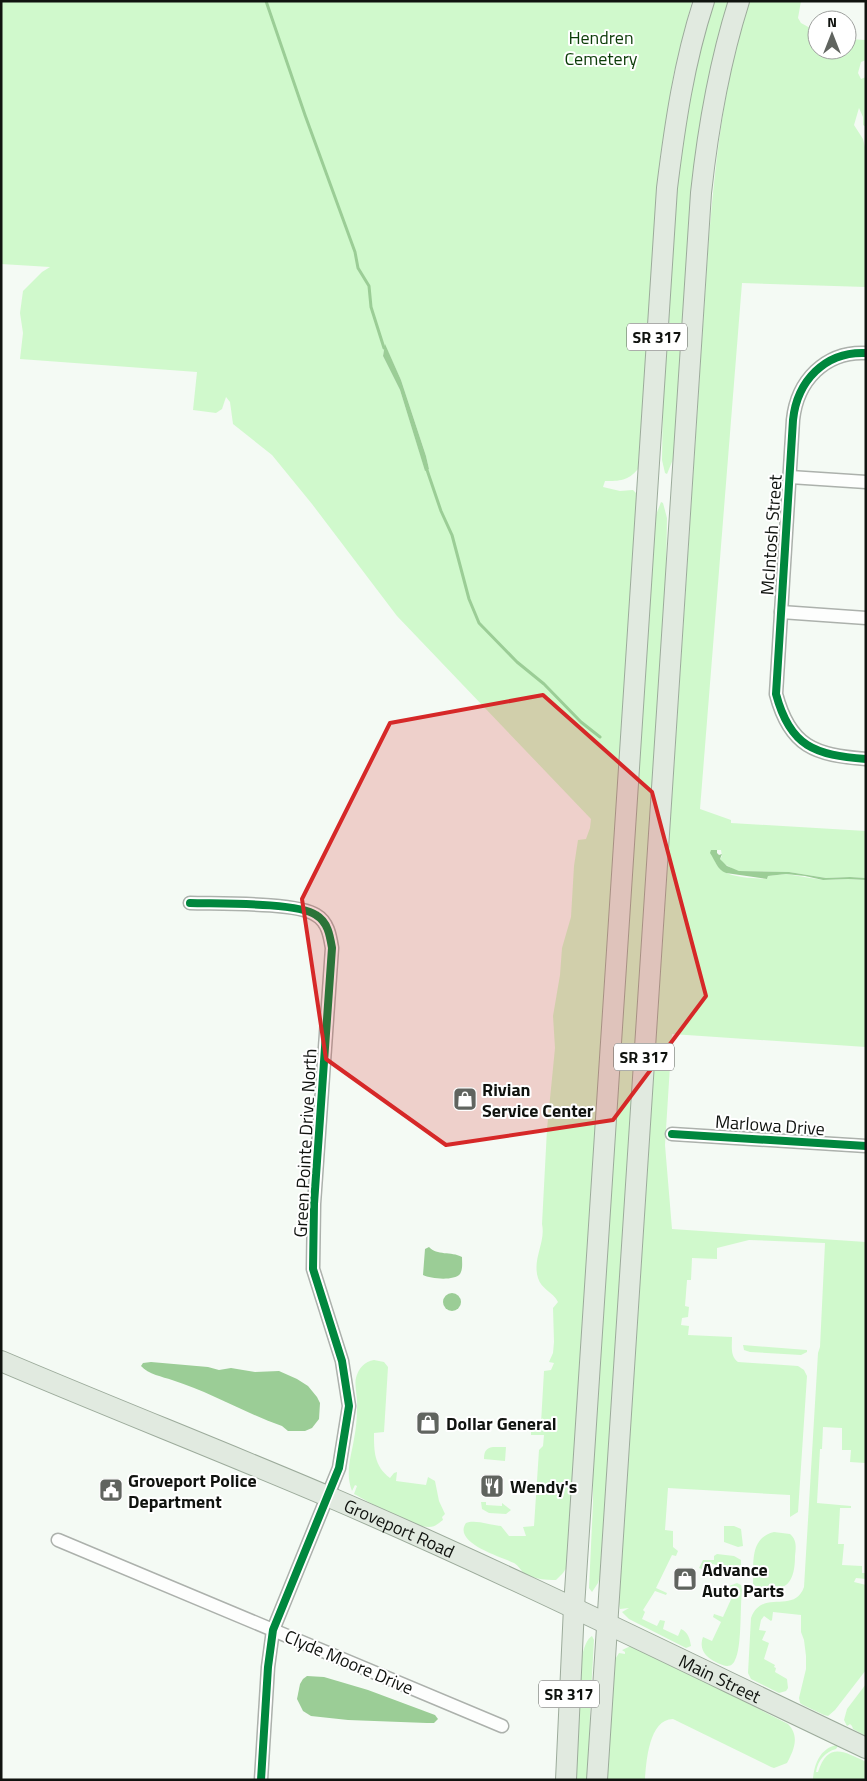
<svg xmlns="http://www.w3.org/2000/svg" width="867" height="1781" font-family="'Titillium Web',sans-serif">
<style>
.green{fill:#d0f9cc;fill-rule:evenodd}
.water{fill:#9bcd96}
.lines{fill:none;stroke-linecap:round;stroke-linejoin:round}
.stream{stroke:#9bcd96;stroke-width:3}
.street-casing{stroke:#acb1ac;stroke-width:15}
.primary-casing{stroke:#9cab9b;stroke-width:22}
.street{stroke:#fdfefd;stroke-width:12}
.primary{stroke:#e1eae0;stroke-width:20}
.cycleway-casing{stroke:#fff;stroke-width:11}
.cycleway{stroke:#00873e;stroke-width:8}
.marked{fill:#d62828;fill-opacity:0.2;stroke:#d62828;stroke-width:4;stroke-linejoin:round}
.labels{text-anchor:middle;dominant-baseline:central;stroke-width:4;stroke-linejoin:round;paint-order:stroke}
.shield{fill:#fff;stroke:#585a57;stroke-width:1}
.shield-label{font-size:16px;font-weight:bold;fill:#10130f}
.park-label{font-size:18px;fill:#0b3c07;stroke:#fff}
.street-label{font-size:18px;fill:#10130f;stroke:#fff}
.poi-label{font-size:18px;font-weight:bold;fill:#10130f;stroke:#fff;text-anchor:start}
</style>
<rect width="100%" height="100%" fill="#f4faf4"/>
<g class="green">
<path d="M1 1H692L674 72 660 158 638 469C628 481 620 481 605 481L603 487 620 491 633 490 637 494V504L567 1567 563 1573 556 1580C546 1580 534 1579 525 1574 521 1571 519 1566 514 1563 502 1557 452 1543 466 1523 474 1519 491 1525 501 1526L509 1536H526L523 1527 534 1526 539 1450 543 1446 544 1435H531V1426H519V1422L541 1423 544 1371 551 1370 554 1363 549 1362 553 1353 554 1342 553 1308 558 1302C553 1292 541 1289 538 1278 532 1259 546 1242 542 1224L547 1129 555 1048 553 1016 560 975 562 948 571 917 574 866 578 840 586 839 590 828 591 819 397 616 312 504 272 455 233 424 230 402 226 397 222 409 216 413 193 410 197 372 20 359 23 333 20 313 23 291 42 272 50 267 1 264ZM385 345 401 380 426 456 429 469 425 470 400 390 383 356Z"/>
<path d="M711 1H732L674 457 667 474 665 473 662 460 664 336 683 123Z"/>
<path d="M750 1H801L798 18 801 23 812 29V36L817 37V50H847V39L866 40V60L861 62 858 73 861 79 866 77V127L863 125V117L859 108 854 125 863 139 866 151V287L742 283 700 809 731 820V823L866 831V878L850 877 826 878 789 872 739 871 733 869 723 863 720 859 722 856 721 850H714C711 879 746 877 767 879L768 876 786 874 823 880 848 879 866 880V1047L672 1034 665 1145 672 1229 866 1242 865 1463 850 1462 851 1450H842V1428L823 1427 822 1449H820L817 1503 851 1506V1508H840L838 1544H844L842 1565 862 1566V1573H866V1579L856 1578 854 1582 866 1585V1670L835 1710 828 1716 824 1715 803 1705 800 1703 799 1698 806 1669V1656L804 1640 801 1632V1615L773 1612 772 1620 771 1621 764 1616 761 1620 759 1630 766 1631 762 1640 769 1643 764 1659 775 1665 774 1667 776 1668 775 1672 787 1679 788 1688 786 1691 779 1693 751 1679 748 1673 751 1618C762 1588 794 1615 804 1587L818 1353 820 1347 825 1243 749 1240 717 1248V1259L692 1258 691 1280H687L685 1306 689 1307 688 1317 682 1318 681 1325 689 1326 688 1335 732 1337C732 1346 730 1356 738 1362L798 1366 804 1370 807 1376 798 1512 790 1517V1495L668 1488 665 1530 673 1531V1547L678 1551 676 1556 672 1555 656 1588 667 1593 666 1595 655 1591 643 1610 645 1612 642 1619 657 1626 660 1620 665 1621 663 1629 678 1636 681 1629C688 1632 690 1639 691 1646L686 1648 629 1619 622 1612 629 1608 620 1609 619 1603 708 250C715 165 723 82 750 1Z"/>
<path d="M661 502 663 503 667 518 665 632 602 1570 598 1583 592 1592 589 1588 593 1503V1436L654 520Z"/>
<path d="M743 1345 807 1350V1352L801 1355 750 1352 744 1350Z"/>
<path d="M374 1360 384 1362 388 1367 384 1432 374 1433C374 1451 374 1466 390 1478L394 1473 397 1472 396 1481 426 1485 428 1477 435 1481 439 1501 445 1514 442 1517 443 1520C439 1523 435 1527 429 1527 411 1527 371 1503 354 1494L357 1486 355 1485 352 1491C345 1473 351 1457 354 1439 356 1429 357 1418 357 1408 358 1399 354 1385 356 1378 358 1369 365 1361 374 1360Z"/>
<path d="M493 1447H506L505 1461 484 1459C484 1453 485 1448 493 1447Z"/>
<path d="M481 1502H486V1505L502 1506V1503L511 1510 506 1514 489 1513 482 1509Z"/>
<path d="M724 1526H734L741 1529 743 1546 738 1547 724 1542Z"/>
<path d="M774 1532 790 1534C797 1540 796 1547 795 1556 795 1575 791 1591 767 1590 762 1589 757 1588 753 1584 754 1564 749 1538 774 1532Z"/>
<path d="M717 1554 734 1556 741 1560V1565C735 1568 713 1565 705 1562L702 1569 699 1568 703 1560H714V1556Z"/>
<path d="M737 1583 741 1585 742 1590C740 1606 742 1648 735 1660 733 1665 730 1666 726 1666 712 1662 697 1653 703 1637L712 1641 721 1622 713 1617 714 1614 723 1617 733 1595 726 1590 729 1586Z"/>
<path d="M592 1636 594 1640 590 1711 589 1780H574C575 1756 573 1646 592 1636Z"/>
<path d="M633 1645 679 1664 712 1685 788 1724C800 1736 794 1750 787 1763L774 1768 771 1767 673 1719C649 1719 646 1762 645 1780H607L614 1661 619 1653 625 1654V1652L622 1650Z"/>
<path d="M866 1684V1736L853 1729 852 1726 850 1724 847 1726 844 1720 847 1709Z"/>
<path d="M836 1745 838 1746 836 1749C825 1752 818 1760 816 1772H818C828 1742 843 1751 866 1762V1780H813C814 1764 820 1749 836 1745Z"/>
</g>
<g class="water">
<path d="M385 344 401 380 426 456 429 469 425 471 400 390 383 356Z"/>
<path d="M711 850H717V853L719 855 722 854 720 859 727 866 739 871 789 872 826 878 850 877 866 878V880L848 879 823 880 805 876 786 874 768 876 767 879 726 873C717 870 715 860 710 853Z"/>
<path d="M429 1247C437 1256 451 1251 462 1257 462 1263 463 1269 460 1274 454 1281 431 1279 423 1275L425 1249Z"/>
<circle cx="452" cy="1302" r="9"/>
<path d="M151 1362 208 1367 219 1370 231 1368 255 1372 279 1371 297 1379 308 1386 317 1397 320 1403 319 1419 312 1428 305 1431H288L282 1426C245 1413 210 1392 172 1380 163 1377 148 1374 141 1366L143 1363Z"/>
<path d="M307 1676 324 1677 368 1690 435 1715 438 1719 434 1723H427L348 1720 311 1716 303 1711 297 1699 300 1684 303 1679Z"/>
</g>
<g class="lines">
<g class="stream">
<path d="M266 1 305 115 355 252 358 268 369 286 371 307 384 348"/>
<path d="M426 467 441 511 452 535 469 599 479 623 517 662 544 684 581 722 600 737"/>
</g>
<g class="street-casing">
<g id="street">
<path d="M866 353C825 351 797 381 793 420L776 694C790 747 815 755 866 759"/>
<path d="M790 477 866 482"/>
<path d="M781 612 866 618"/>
<path d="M190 903C217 904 297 902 316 915 328 922 330 936 332 948L314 1204 313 1269 342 1361 349 1406 339 1468 273 1630 268 1667 261 1780"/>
<path d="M672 1134 866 1146"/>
<path d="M58 1540 502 1726"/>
</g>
</g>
<g class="primary-casing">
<g id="primary">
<path id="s1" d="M1 1361C109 1407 219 1450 327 1496 509 1574 687 1663 866 1748"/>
<path d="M566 1780 574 1607 667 188C675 124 684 62 704 1"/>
<path d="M597 1780 701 193C708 128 719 64 739 1"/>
</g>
</g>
<use href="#street" class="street"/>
<use href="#primary" class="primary"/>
<g class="cycleway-casing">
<g id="cycleway">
<path d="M866 353C825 351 797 381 793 420L776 694C790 747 815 755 866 759"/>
<path d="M190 903C217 904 297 902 316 915 328 922 330 936 332 948L314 1204 313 1269 342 1361 349 1406 339 1468 273 1630 268 1667 261 1780"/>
<path d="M672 1134 866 1146"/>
</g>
</g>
<use href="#cycleway" class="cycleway"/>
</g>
<path class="marked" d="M543 695 652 792 706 996 613 1120 446 1145 326 1059 302 899 390 723Z"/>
<defs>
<g id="shop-square" transform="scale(1.25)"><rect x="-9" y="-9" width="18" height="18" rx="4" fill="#60645f" stroke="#fff"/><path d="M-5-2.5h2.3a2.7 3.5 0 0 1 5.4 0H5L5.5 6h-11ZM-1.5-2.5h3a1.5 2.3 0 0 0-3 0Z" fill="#fff"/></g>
<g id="restaurant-square" transform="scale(1.25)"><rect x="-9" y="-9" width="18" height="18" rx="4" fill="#60645f" stroke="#fff"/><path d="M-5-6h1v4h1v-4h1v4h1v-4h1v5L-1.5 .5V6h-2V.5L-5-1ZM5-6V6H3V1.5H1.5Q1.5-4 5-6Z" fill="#fff"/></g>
<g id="civic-square" transform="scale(1.25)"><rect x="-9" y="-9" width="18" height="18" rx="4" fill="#60645f" stroke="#fff"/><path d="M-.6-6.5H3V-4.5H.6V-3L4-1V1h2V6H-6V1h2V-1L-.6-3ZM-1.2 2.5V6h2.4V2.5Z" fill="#fff"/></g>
</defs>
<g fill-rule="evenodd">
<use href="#shop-square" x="465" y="1099"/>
<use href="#shop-square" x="428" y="1423"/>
<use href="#restaurant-square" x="492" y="1486"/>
<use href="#civic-square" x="111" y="1490"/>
<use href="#shop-square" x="685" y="1579"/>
</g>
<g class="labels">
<g class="shield">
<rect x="627" y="323.5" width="60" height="27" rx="4"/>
<rect x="614" y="1043.5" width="60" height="27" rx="4"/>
<rect x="539" y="1680.5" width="60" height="27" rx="4"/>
</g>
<g class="shield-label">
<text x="657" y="337">SR 317</text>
<text x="644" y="1057">SR 317</text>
<text x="569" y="1694">SR 317</text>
</g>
<g class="park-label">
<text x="601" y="37">Hendren<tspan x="601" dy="21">Cemetery</tspan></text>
</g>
<g class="street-label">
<text transform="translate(771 535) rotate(-86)">McIntosh Street</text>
<text transform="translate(770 1125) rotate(4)">Marlowa Drive</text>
<text transform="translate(305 1143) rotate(-87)">Green Pointe Drive North</text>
<text stroke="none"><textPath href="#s1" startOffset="432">Groveport Road</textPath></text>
<text transform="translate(349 1662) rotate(23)">Clyde Moore Drive</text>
<text stroke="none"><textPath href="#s1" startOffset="786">Main Street</textPath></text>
</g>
<g class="poi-label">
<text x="482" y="1089">Rivian<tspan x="482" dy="21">Service Center</tspan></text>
<text x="446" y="1423">Dollar General</text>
<text x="128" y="1480">Groveport Police<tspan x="128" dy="21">Department</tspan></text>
<text x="510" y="1486">Wendy's</text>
<text x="702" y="1569">Advance<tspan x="702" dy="21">Auto Parts</tspan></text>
</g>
</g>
<rect width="867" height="1781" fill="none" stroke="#10130f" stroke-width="5"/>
<g transform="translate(832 35)"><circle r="24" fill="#ffffff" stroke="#9fa19f"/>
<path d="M0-4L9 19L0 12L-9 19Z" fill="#60645f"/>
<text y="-8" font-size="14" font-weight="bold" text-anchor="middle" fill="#10130f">N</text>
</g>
</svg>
